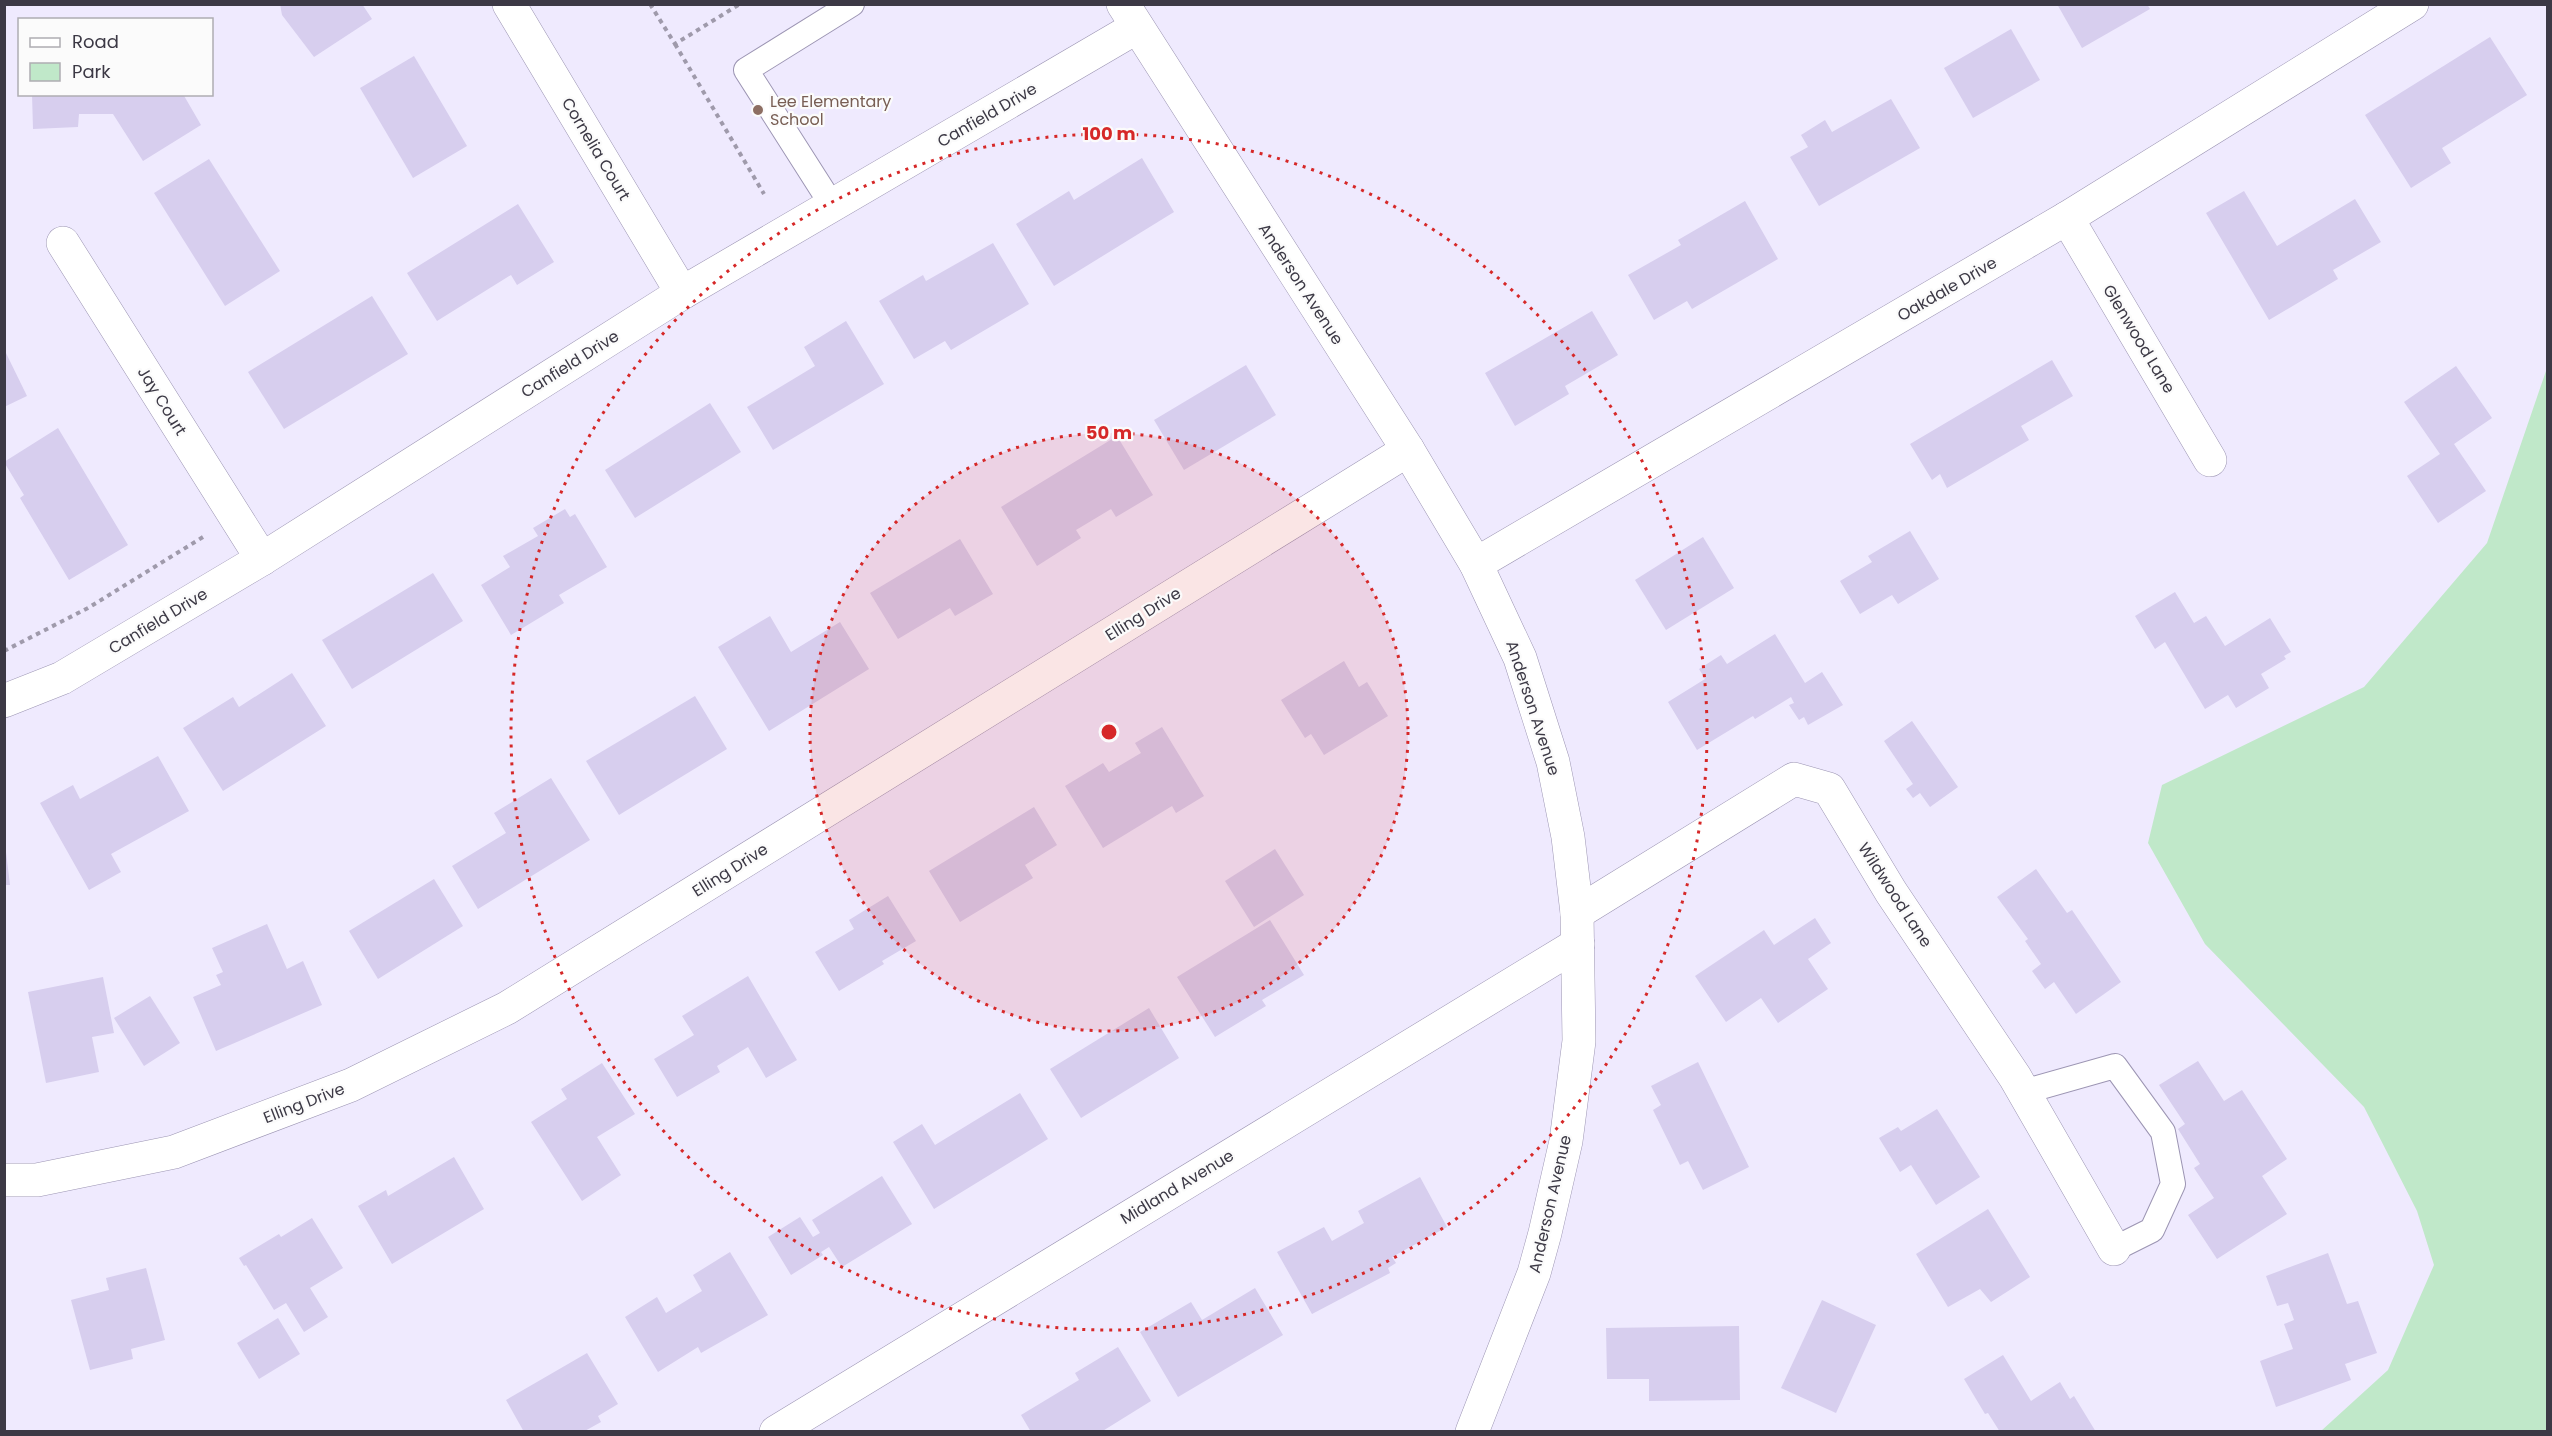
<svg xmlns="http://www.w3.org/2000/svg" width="2552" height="1436" font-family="Poppins,sans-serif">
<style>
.green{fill:#c0e8c9}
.building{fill:#d7ceee}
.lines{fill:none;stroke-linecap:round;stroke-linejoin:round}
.lane-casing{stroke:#9c95b3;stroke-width:26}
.street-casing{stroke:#9c95b3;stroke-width:34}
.secondary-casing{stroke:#9c95b3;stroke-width:34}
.path{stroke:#9f9aab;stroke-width:4;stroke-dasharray:4.5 4.5;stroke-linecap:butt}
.lane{stroke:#fff;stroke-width:24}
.street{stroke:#fff;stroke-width:33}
.secondary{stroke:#fff;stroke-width:33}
.ring{fill:none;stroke:#d62828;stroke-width:3;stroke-dasharray:3 6}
.education-dot{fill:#8d6e63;stroke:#fbfbfb;stroke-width:2}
.labels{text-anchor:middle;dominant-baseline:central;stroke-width:4.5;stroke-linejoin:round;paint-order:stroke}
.education-label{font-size:16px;fill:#785e54;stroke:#fbfbfb;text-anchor:start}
.street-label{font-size:16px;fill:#3c3945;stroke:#fbfbfb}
.centre{fill:#d62828;stroke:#fbfbfb;stroke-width:3}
.ring-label{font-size:18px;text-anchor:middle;font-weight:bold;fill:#d62828;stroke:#fbfbfb;stroke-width:4.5;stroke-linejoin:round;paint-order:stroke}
</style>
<rect width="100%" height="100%" fill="#efeafe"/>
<path class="green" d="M2547 368V1431H2321L2388 1370 2434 1265 2417 1211 2364 1107 2205 944 2148 843 2162 785 2364 687 2487 543Z"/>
<g class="building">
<path d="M280 4H362L372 19 314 57 282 15Z"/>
<path d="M2057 4H2147L2150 9 2082 48Z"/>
<path d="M2011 29 2040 80 1973 118 1944 68Z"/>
<path d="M2490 37 2527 95 2442 148 2451 163 2411 188 2365 115Z"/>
<path d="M414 56 467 146 413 178 360 88Z"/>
<path d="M32 94H183L201 125 143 161 113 114H79L78 127 33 129Z"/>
<path d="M1891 99 1920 148 1819 206 1790 157 1808 147 1801 135 1825 120 1832 132Z"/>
<path d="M1142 158 1174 212 1054 286 1016 224 1069 191 1074 200Z"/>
<path d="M209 159 280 271 225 306 154 193Z"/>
<path d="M2244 191 2277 246 2355 199 2381 242 2333 270 2338 279 2269 320 2206 213Z"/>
<path d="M1745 201 1778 259 1692 309 1687 301 1654 320 1628 275 1681 245 1678 240Z"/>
<path d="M518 204 554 262 517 285 511 275 437 321 407 273Z"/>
<path d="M993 243 1029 304 951 350 945 341 914 359 879 301 923 275 926 281Z"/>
<path d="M372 296 408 354 284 429 248 372Z"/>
<path d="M1592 311 1618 355 1565 386 1569 394 1515 426 1485 373Z"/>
<path d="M846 321 884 384 773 450 747 407 815 366 804 347Z"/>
<path d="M4 349 27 396 4 407Z"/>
<path d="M2052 360 2073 396 2021 426 2029 440 1947 488 1940 474 1932 480 1910 444Z"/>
<path d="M1246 365 1276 415 1184 470 1154 420Z"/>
<path d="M2456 366 2492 418 2454 444 2486 491 2438 523 2407 476 2440 454 2404 402Z"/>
<path d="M710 403 741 452 635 518 605 470Z"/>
<path d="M58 428 128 545 69 580 20 498 24 495 4 462Z"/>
<path d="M1117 436 1153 495 1116 517 1111 509 1076 530 1081 538 1037 566 1001 507Z"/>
<path d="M565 509 570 517 575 514 607 567 559 595 564 603 511 635 481 585 510 567 503 556 538 536 533 528Z"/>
<path d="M1910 531 1939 579 1898 604 1892 595 1860 614 1840 581 1872 562 1868 556Z"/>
<path d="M1703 537 1734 588 1666 630 1635 580Z"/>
<path d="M960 539 993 594 955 616 950 608 898 639 870 593Z"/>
<path d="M433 573 463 621 352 689 322 640Z"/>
<path d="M2175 592 2194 623 2206 616 2225 646 2270 618 2291 652 2284 656 2286 659 2261 674 2269 688 2236 708 2228 695 2205 709 2165 642 2155 649 2135 616Z"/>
<path d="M770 616 791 652 840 622 869 669 769 731 718 647Z"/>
<path d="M1775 634 1805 683 1822 672 1843 705 1808 725 1804 717 1799 720 1789 705 1794 703 1791 697 1755 719 1753 716 1697 750 1668 702 1705 679 1699 669 1721 655 1727 664Z"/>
<path d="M1344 661 1359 687 1367 682 1388 716 1324 755 1311 734 1305 738 1281 700Z"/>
<path d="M292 673 326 726 223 791 183 728 233 697 239 707Z"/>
<path d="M695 696 727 749 619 815 586 761Z"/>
<path d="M1912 721 1958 787 1930 807 1920 793 1913 798 1906 789 1913 784 1884 741Z"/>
<path d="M1162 727 1204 796 1176 813 1172 806 1103 848 1065 786 1103 763 1109 772 1141 753 1135 743Z"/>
<path d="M158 756 189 811 111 854 121 872 89 890 40 803 73 785 80 799Z"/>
<path d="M551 778 590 840 478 909 452 866 506 833 494 813Z"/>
<path d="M1034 807 1057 845 1025 865 1033 878 960 922 929 871Z"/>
<path d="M1275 849 1304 895 1254 927 1225 881Z"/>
<path d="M6 852 10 885H4V853Z"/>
<path d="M2036 869 2067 913 2072 910 2121 982 2076 1014 2054 982 2045 989 2032 971 2041 964 2025 941 2028 939 1997 897Z"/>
<path d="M434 879 463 926 378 979 349 931Z"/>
<path d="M888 896 916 941 882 961 884 964 839 991 815 952 854 929 849 920Z"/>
<path d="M1815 918 1831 943 1808 959 1828 989 1778 1023 1761 998 1726 1022 1695 976 1764 930 1774 945Z"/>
<path d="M1270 920 1304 975 1262 1000 1266 1006 1215 1037 1177 977Z"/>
<path d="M267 924 287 969 303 961 322 1005 216 1051 193 997 221 985 216 975 223 972 212 948Z"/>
<path d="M748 976 797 1060 766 1078 748 1047 717 1066 720 1072 677 1097 654 1059 694 1035 682 1016Z"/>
<path d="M103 977 114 1033 92 1037 99 1072 46 1083 28 992Z"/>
<path d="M150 996 180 1043 144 1066 114 1018Z"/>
<path d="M1149 1008 1179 1058 1081 1118 1050 1069Z"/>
<path d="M2198 1061 2224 1101 2242 1090 2287 1159 2262 1176 2287 1214 2217 1259 2188 1215 2214 1198 2194 1168 2200 1164 2178 1129 2185 1124 2159 1085Z"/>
<path d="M1698 1062 1749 1167 1703 1190 1688 1161 1680 1165 1653 1110 1661 1105 1651 1086Z"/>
<path d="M602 1063 635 1114 597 1137 621 1175 582 1201 531 1122 567 1099 561 1089Z"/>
<path d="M1020 1093 1048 1139 934 1209 893 1142 922 1124 935 1145Z"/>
<path d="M1937 1109 1980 1177 1936 1205 1911 1165 1900 1172 1879 1138 1898 1127 1901 1131Z"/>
<path d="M454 1157 484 1209 392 1264 358 1206 386 1190 388 1196Z"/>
<path d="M882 1176 912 1224 842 1267 829 1247 821 1252 823 1255 791 1275 768 1237 800 1217 813 1237 820 1233 812 1220Z"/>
<path d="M1420 1177 1447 1227 1392 1257 1396 1263 1388 1268 1390 1273 1312 1314 1277 1252 1324 1227 1332 1241 1364 1223 1358 1211Z"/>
<path d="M1988 1209 2030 1277 1991 1302 1980 1289 1948 1307 1916 1254Z"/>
<path d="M312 1218 343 1268 310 1288 328 1317 304 1332 286 1303 274 1310 246 1265 244 1266 239 1258 279 1234 281 1237Z"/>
<path d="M730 1252 768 1315 701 1353 698 1347 658 1372 625 1317 657 1297 666 1313 702 1291 693 1275Z"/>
<path d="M2328 1253 2347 1304 2358 1301 2377 1353 2345 1364 2351 1380 2276 1407 2260 1361 2293 1349 2284 1324 2294 1320 2288 1303 2277 1306 2266 1276Z"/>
<path d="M146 1268 165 1340 131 1349 133 1359 90 1370 71 1300 109 1290 106 1278Z"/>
<path d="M1255 1288 1283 1335 1178 1397 1140 1332 1191 1302 1202 1320Z"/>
<path d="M1822 1300 1876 1325 1836 1413 1781 1388Z"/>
<path d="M278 1318 300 1354 259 1379 237 1343Z"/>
<path d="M1739 1326 1740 1400 1649 1401V1379H1607L1606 1328Z"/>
<path d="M1118 1347 1151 1401 1101 1432H1031L1021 1415 1079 1380 1075 1373Z"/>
<path d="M587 1353 618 1404 598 1416 601 1422 583 1432H524L506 1400Z"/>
<path d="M2003 1355 2031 1401 2060 1382 2070 1399 2074 1396 2096 1432H2000L1988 1413 1985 1414 1964 1379Z"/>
</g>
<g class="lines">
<g class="lane-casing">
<g id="lane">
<path d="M832 205 746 70 852 4"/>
<path d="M2023 1092 2115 1066 2163 1132 2173 1184 2152 1230 2114 1249"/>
</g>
</g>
<g class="street-casing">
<g id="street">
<path d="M509 4 682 293"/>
<path d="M2067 218 2210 460"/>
<path d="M63 243 262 559"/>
<path d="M1476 564 2067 218 2412 4"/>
<path d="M4 701 62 678 262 559 682 293 1137 27"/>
<path d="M1577 913 1794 779 1829 789 1891 892 2015 1077 2114 1249"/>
<path d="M4 1180H37L174 1152 351 1085 507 1008 1408 450"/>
<path d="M776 1432 1578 944"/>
</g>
</g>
<g class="secondary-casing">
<path id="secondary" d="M1123 4 1408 450 1476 564 1520 658 1553 762 1568 837 1577 913 1579 1041 1566 1141 1545 1233 1534 1273 1472 1432"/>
</g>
<g class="path">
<path d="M650 4 675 44 740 4"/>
<path d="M675 44 764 194"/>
<path d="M4 651 88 608 203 537"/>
</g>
<use href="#lane" class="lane"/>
<use href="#street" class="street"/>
<use href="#secondary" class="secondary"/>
</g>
<circle cx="1109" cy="732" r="299" fill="#d62828" fill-opacity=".12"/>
<g class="ring">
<circle cx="1109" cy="732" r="299"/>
<circle cx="1109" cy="732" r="598"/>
</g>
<circle class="education-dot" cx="758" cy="110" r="6"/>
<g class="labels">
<g class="education-label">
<text x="770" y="101">Lee Elementary<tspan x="770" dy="18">School</tspan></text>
</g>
<g class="street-label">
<text transform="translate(987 115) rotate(-30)">Canfield Drive</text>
<text transform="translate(596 149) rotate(59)">Cornelia Court</text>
<text transform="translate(1301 284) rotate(57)">Anderson Avenue</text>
<text transform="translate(1947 289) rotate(-30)">Oakdale Drive</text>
<text transform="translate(2139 339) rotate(59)">Glenwood Lane</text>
<text transform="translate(570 364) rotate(-32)">Canfield Drive</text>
<text transform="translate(162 401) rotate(58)">Jay Court</text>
<text transform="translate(1143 614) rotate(-32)">Elling Drive</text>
<text transform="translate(158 621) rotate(-31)">Canfield Drive</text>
<text transform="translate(1533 708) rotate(72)">Anderson Avenue</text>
<text transform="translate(730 870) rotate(-32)">Elling Drive</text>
<text transform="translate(1895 895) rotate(57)">Wildwood Lane</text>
<text transform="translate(304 1103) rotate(-21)">Elling Drive</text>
<text transform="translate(1177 1187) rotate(-31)">Midland Avenue</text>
<text transform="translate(1550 1204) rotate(-77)">Anderson Avenue</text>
</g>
</g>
<circle cx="1109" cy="732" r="9" class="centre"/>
<g class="ring-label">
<text x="1109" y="140">100 m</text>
<text x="1109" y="439">50 m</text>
</g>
<rect width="2552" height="1436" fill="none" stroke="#3c3945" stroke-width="12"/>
<rect x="18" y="18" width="195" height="78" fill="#fbfbfb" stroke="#afadb2" stroke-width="1.5"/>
<rect x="30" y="38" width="30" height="9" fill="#ffffff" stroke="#afadb2" stroke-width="1.5"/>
<text x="72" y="48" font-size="18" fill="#3c3945">Road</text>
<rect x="30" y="63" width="30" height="18" fill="#c0e8c9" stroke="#afadb2" stroke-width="1.5"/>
<text x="72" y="78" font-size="18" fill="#3c3945">Park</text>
</svg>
